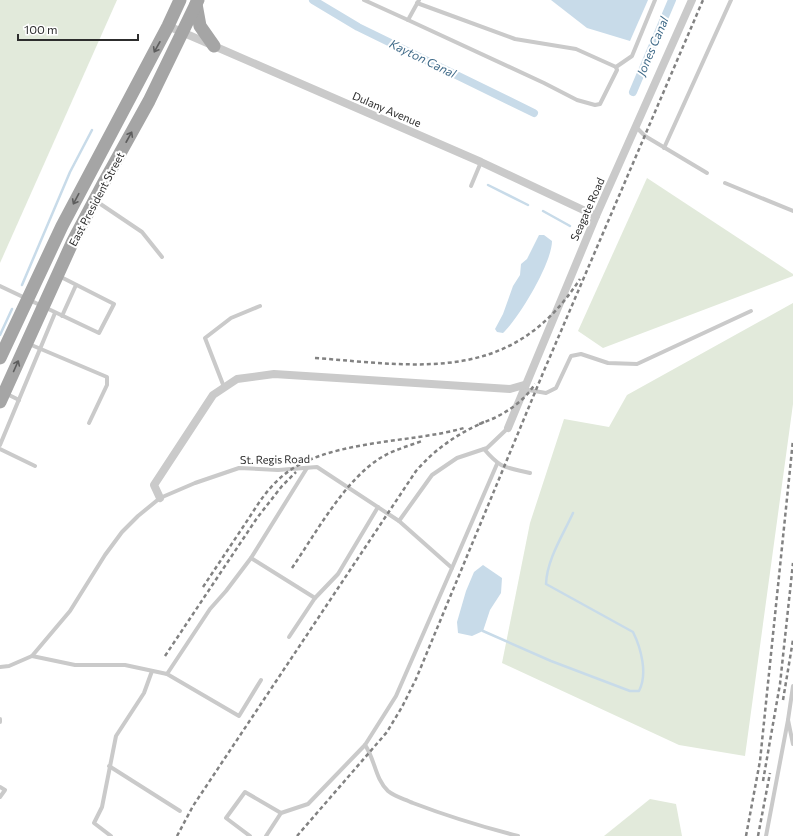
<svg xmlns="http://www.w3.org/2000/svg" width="793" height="836" font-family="Commissioner,sans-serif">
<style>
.green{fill:#e2eadb}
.water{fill:#c8dbe9}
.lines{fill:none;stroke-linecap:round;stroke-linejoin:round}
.stream{stroke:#c8dbe9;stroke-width:2.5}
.canal{stroke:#c8dbe9;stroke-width:8}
.lane{stroke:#cacaca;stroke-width:4}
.street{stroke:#cacaca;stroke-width:8}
.primary{stroke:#a5a5a5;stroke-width:13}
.rail{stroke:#828282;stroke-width:2.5;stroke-dasharray:4 3;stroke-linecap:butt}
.oneway{stroke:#5d5d5d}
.labels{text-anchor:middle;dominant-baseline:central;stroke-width:4;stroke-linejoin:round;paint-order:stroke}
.street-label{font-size:11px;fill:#2d2d2d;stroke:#fff}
.water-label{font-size:12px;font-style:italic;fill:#406b89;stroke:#fff}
</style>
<rect width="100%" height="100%" fill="#fff"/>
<g class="green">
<path d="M0 0H117L0 263Z"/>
<path d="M647 178 793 274V276L603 348 578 331Z"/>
<path d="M793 303V404L745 756 679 745 502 663 530 523 564 419 609 427 627 395Z"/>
<path d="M650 799 676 804 682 836H604Z"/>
</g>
<g class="water">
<path d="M551 0H648L630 41 587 28Z"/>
<path d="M539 235H544L552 241C552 263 519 318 503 333L497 332 495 329 503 314 513 286 520 275 521 264 527 259Z"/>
<path d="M483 565 502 578 501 593 490 610 483 631 472 636 458 633 457 622 466 591 474 572Z"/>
</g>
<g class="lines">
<g class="stream">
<path d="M488 185 528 205"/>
<path d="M543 211 570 226"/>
<path d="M22 285 70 172 92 130"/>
<path d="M0 335 12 309"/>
<path d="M483 631 551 661 630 691H639C648 674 641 648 633 632L546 584C547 559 563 535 573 513"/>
</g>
<g class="canal">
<path d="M313 0 358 27 534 113"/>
<path d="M633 92 672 0"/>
</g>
<g class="lane">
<path d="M364 0 408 20 419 0"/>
<path d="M408 20 544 83 577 100 595 105 600 104 617 70 616 67 576 49 515 39 417 3"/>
<path d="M616 67 632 56 655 0"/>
<path d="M636 127 645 136 707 173"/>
<path d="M664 148 731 0"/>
<path d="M725 183 793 211"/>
<path d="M471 186 481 162"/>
<path d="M96 201 142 232 162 257"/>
<path d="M0 286 99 333 114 304 59 276"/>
<path d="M62 316 76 285"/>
<path d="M29 344 107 377V385L89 423"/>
<path d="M224 387 205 338 231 318 260 306"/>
<path d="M523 389 546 393 556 388 571 356 581 354 608 363 637 364 751 311"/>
<path d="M5 393 19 400"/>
<path d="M0 445 55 313"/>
<path d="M0 449 35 466"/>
<path d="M484 449C501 469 505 467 530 473"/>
<path d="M307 468 251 558 315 598 338 574 378 507"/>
<path d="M251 558 226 591 210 609 167 674 239 716 261 680"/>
<path d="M452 568 497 464"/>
<path d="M289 637 315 598"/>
<path d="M32 656 75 665H125L167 674"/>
<path d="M0 667 9 666 32 656 70 611 105 555 122 532 138 516 160 498 195 483 239 468 278 470 317 467 399 521 432 475 457 458 487 448 508 428"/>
<path d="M793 686 788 720 793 744"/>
<path d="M0 719V722"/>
<path d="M365 745C375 759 375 779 388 791 395 797 405 799 413 803 447 816 483 827 518 836"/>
<path d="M109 766 180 811"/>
<path d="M0 787 5 790 0 797"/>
<path d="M111 836 94 823 102 807 116 736 144 693 152 671"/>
<path d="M250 836 226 818 245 792 281 813"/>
<path d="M266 836 281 813 308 804 365 745 396 696 452 568 399 521"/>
<path d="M766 836 788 720"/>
</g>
<g class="street">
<path d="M168 26 481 162 596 216"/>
<path d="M508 428 596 216 692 0"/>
<path d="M160 498 154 485 213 395 237 379 274 374 510 389 524 385"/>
</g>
<g class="primary">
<path d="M196 4 200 26 214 46"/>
<path d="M0 358 62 226 168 26 180 0"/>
<path d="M0 402 73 241 103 184 149 101 198 0"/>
</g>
<g class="rail">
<path d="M315 358C422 366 512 384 580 279"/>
<path d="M479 424C501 417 523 403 535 384"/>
<path d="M292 568C316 533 345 479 382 457 394 450 408 446 422 441"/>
<path d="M203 587C217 566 231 545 245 524 255 509 264 493 278 480 320 439 409 444 464 428"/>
<path d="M165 656 257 518 282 486 296 472"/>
<path d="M783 700 793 640"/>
<path d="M763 781 780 684 793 563"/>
<path d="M177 836 193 806 416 471C435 449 457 434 484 422"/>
<path d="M297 836 387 732 402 707 416 679 543 373 703 0"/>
<path d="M746 836 760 761 793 440"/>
<path d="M758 836 770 773"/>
</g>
</g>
<defs><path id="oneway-shaft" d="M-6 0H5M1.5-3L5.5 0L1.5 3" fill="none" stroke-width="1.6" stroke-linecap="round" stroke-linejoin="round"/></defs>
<g class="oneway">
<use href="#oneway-shaft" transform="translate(157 47) rotate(119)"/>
<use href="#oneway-shaft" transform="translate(129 137) rotate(-61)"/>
<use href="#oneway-shaft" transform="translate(76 199) rotate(118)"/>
<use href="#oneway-shaft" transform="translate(16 366) rotate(-66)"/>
</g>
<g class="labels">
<g class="street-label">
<text transform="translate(387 109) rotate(23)">Dulany Avenue</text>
<text transform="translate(96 199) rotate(-62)">East President Street</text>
<text transform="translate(587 209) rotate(-66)">Seagate Road</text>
<text transform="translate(275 459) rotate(-1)">St. Regis Road</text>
</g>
<g class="water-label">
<text transform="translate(652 46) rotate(-67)">Jones Canal</text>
<text transform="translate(423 58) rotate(26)">Kayton Canal</text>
</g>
</g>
<path d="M18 34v6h120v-6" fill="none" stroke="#2d2d2d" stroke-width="2"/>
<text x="24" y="34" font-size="12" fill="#2d2d2d" stroke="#ffffff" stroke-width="3" paint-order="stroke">100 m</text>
</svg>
